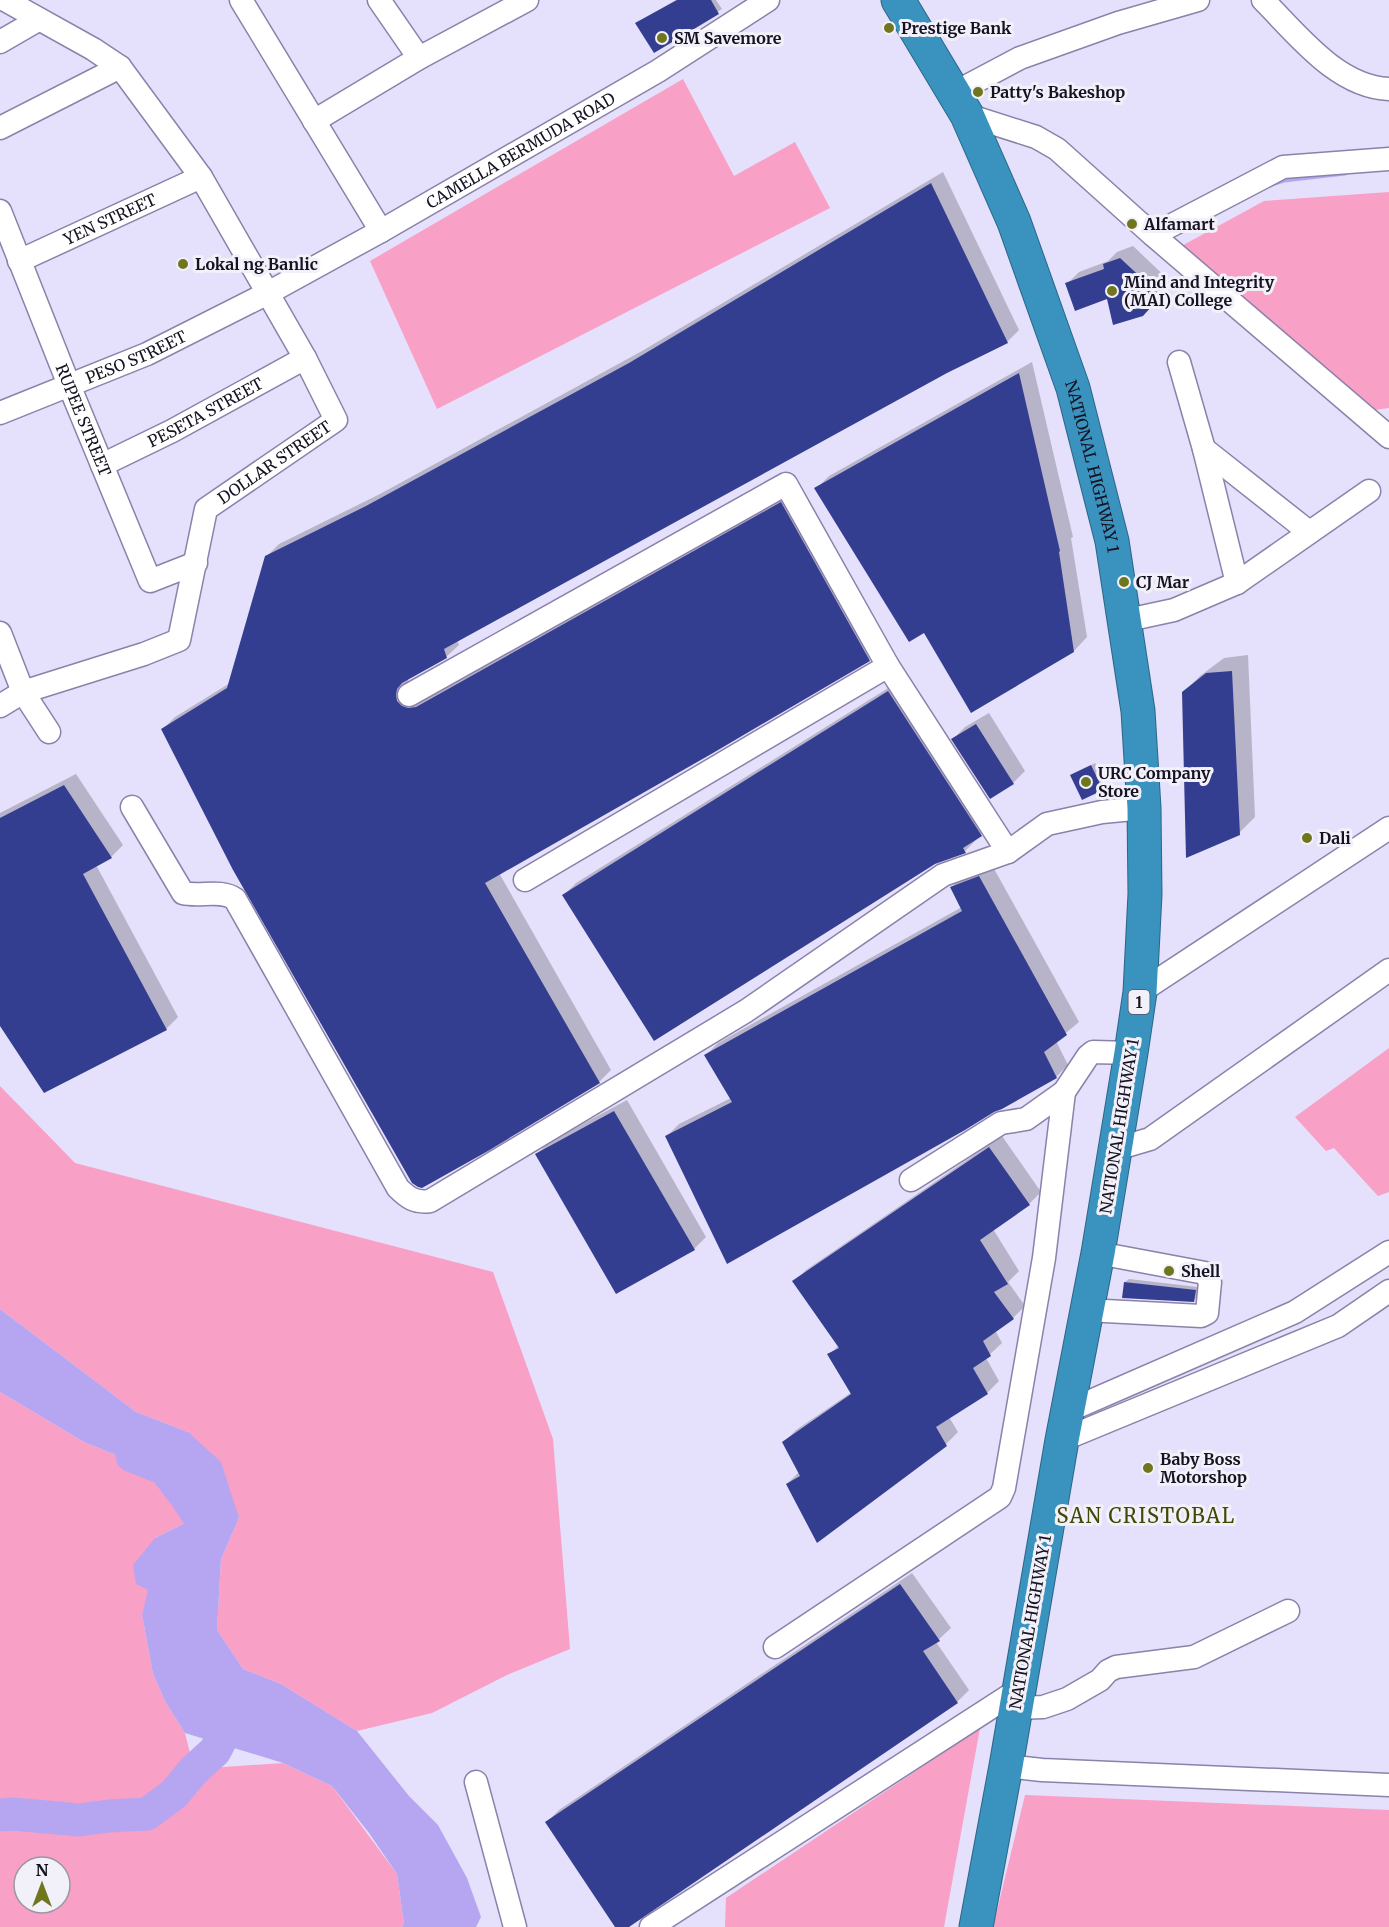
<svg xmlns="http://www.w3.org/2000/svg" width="1389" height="1927" font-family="Merriweather,serif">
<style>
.green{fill:#f8a0c5;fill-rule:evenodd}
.water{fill:#b6a6f2}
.shadow{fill:#0003}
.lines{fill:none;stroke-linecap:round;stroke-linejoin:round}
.stream{stroke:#b6a6f2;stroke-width:5}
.river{stroke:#b6a6f2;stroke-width:33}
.building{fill:#343e91}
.minor-casing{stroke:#8a82aa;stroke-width:25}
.highway-casing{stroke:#2c6687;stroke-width:35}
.minor{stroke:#fff;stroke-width:22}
.highway{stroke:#3993be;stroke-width:33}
.poi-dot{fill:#70761e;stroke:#f2f0f9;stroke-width:2}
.labels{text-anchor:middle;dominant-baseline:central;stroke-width:6;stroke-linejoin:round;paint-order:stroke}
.shield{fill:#f2f0f9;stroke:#575562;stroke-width:1.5}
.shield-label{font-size:15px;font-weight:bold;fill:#151221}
.poi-label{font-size:16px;font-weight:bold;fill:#151221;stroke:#f2f0f9;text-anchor:start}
.street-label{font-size:16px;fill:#151221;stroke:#f2f0f9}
.quarter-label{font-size:20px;letter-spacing:1.5px;fill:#424606;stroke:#f2f0f9}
</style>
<rect width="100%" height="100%" fill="#e5e0fb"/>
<g class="green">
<path d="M683 79 734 176 795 142 830 208 437 409 370 261Z"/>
<path d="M1389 192V408L1360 412 1176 249 1264 201Z"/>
<path d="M1389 1048V1192L1378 1196 1334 1148 1326 1151 1295 1117Z"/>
<path d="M0 1086 75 1163 493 1272 553 1439 570 1649 507 1675 432 1713 357 1731 281 1684 243 1669 217 1630 221 1559 239 1518 188 1432 136 1412 0 1309Z"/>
<path d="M0 1392 84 1442 182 1482 195 1501 187 1522 155 1538 149 1590 142 1615 153 1674 166 1703 185 1733 194 1769 283 1763 332 1786 397 1874 404 1924 402 1927H0V1819H69L13 1814 0 1815ZM24 1867H60V1903H24Z"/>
<path d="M980 1728 944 1927H725L726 1898Z"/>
<path d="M1025 1795 1389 1810V1927H993Z"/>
</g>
<path class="water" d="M0 1309 136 1412 188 1432 221 1462 239 1518 221 1559 217 1630 243 1669 281 1684 357 1731 409 1796 438 1825 467 1878 481 1917 476 1927H402L404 1924 397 1874 369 1833 332 1786 283 1763 185 1733 166 1703 153 1674 142 1615 148 1590 136 1584 133 1565 155 1538 187 1522 195 1501 182 1482 84 1442 0 1392Z"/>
<g class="shadow">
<path d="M676 0H716L722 9 654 51 637 23Z"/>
<path d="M943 172 1019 330 1007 342 946 372 457 640 459 645 446 657 408 678 409 689 793 491 881 648 869 660 499 873 611 1070 599 1082 163 729 175 717 230 683 266 557 279 544 380 494 642 351Z"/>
<path d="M1133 246 1172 283 1154 302 1108 297 1067 284 1079 272 1108 261 1117 252Z"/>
<path d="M1032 362 1073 537 1071 538 1087 637 1074 651 924 631 816 489 829 476Z"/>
<path d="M1248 655 1255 817 1239 833 1184 692 1200 676 1224 658Z"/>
<path d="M901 680 993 823 976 838 977 839 965 851 935 863 564 895 576 883Z"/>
<path d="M989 713 1025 771 1013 783 953 739 965 727Z"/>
<path d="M1095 763 1106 785 1102 788 1072 776Z"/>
<path d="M76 774 123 845 111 857 96 865 178 1017 166 1029 0 1023V813Z"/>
<path d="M992 865 1079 1022 1056 1041 1068 1065 1056 1077 667 1136 679 1124 731 1098 706 1055 718 1043 962 907 952 887 964 875Z"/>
<path d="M627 1100 706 1237 694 1249 537 1154 549 1142Z"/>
<path d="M1002 1136 1041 1192 1029 1204 993 1229 1019 1271 1008 1282 1025 1306 1013 1318 995 1330 1002 1343 986 1358 999 1381 987 1393 949 1417 958 1432 946 1444 817 1540 787 1484 800 1471 784 1442 796 1430 852 1392 829 1355 839 1345 794 1282 806 1270Z"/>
<path d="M1129 1279 1198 1287 1197 1297 1194 1301 1125 1282Z"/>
<path d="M912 1573 951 1628 936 1642 969 1690 957 1702 626 1927H616L547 1822 559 1810Z"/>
</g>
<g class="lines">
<path class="stream" d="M1274 183 1284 180 1345 173"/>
<g class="river">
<path d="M132 1456 165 1469 187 1498 200 1518 202 1544 200 1547"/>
<path d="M0 1815 13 1814 79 1820 109 1816 147 1814 174 1794 194 1770 215 1751 228 1726"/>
</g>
</g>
<g class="building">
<path d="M677 0H711L719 14 654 53 635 23Z"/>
<path d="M931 183 1008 343 947 373 444 649 447 658 402 683 397 689 396 695 397 701 402 706 408 708 416 707 781 502 870 661 713 753 485 883 600 1083 488 1151 422 1188 418 1187 412 1183 233 870 161 729 227 688 265 556 366 506 629 363Z"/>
<path d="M1120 258 1161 296 1143 316 1113 325 1107 299 1075 311 1065 283 1104 269 1103 264Z"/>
<path d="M1019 373 1060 551 1059 552 1074 652 971 713 924 633 909 642 814 488Z"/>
<path d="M1232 671 1240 835 1186 858 1182 692 1206 673Z"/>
<path d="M888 691 982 836 963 848 966 853 935 864 654 1041 562 895Z"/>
<path d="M976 724 1014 784 990 799 951 739Z"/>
<path d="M1091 765 1103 790 1082 800 1070 775Z"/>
<path d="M64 785 112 858 83 874 167 1030 44 1093 0 1026V818Z"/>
<path d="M979 876 1067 1035 1044 1052 1057 1078 1002 1109 994 1112 965 1130 727 1264 665 1136 732 1102 704 1055 962 911 950 887Z"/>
<path d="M614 1111 695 1250 616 1294 535 1154Z"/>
<path d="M989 1147 1030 1205 980 1240 1008 1284 994 1292 1014 1319 983 1341 991 1356 973 1368 988 1394 936 1427 947 1446 817 1543 786 1484 800 1476 782 1442 851 1394 827 1354 839 1348 792 1281Z"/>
<path d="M1124 1282 1196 1290 1194 1302 1122 1298Z"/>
<path d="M900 1584 940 1641 923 1651 958 1703 629 1927H615L545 1822Z"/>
</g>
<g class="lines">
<g class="minor-casing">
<g id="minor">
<path d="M241 0 381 231"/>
<path d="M379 0 419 58"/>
<path d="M1263 0C1297 34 1337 87 1389 89"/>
<path d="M0 42 38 20"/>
<path d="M954 93 1020 58 1118 23 1198 0"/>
<path d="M967 115 1036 137 1057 149 1153 235 1389 437"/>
<path d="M314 121 419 58 527 0"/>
<path d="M0 128 120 67"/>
<path id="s1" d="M0 211 69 385 150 581 196 563"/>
<path d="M1153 235 1283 167 1389 159"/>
<path id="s2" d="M19 261 201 177"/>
<path d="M1179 362 1204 449 1237 583"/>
<path id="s3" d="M0 413 147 354 268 293 381 231 658 71 768 0"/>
<path d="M1204 449 1309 532"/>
<path id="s4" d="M102 465 172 431 305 358"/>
<path d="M1123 621 1174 610 1237 583 1369 491"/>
<path d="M0 633 23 692 49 732"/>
<path d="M409 695 786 484 888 666 1008 852"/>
<path id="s5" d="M0 706 23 692 144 654 179 640 206 509 336 420 305 358 201 177 120 67 93 49 5 0"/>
<path d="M132 807 183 893C200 897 221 889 235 899L398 1188C408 1198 415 1203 430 1201L746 1011 943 875 1008 852 1047 824 1102 812 1144 808"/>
<path d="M525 880 888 666"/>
<path d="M1140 992 1389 828"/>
<path d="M1116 1149 1150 1139 1389 970"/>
<path d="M911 1180 1001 1123 1026 1119 1064 1092 1088 1056 1093 1052 1131 1053"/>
<path d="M1086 1310 1201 1316 1207 1313 1210 1282 1205 1273 1098 1253"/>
<path d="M1068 1411 1295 1312 1389 1252"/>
<path d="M1062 1440 1338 1326 1389 1291"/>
<path d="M775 1647 1000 1497 1004 1488 1044 1258 1064 1092"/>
<path d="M1015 1708 1043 1707 1067 1699 1100 1680 1108 1671 1116 1667 1194 1657 1288 1611"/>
<path d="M1006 1766 1042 1770 1389 1785"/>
<path d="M476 1782 515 1927"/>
<path d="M651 1927 1018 1690"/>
</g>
</g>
<g class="highway-casing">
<g id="highway">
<path id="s6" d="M898 0 967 115 1014 222 1073 388 1112 541 1138 711 1144 808 1145 894 1140 992 1131 1053 1098 1253 1062 1440 1006 1766 976 1927"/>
</g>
</g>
<use href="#minor" class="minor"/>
<use href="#highway" class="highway"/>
</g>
<g class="poi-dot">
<circle cx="889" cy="28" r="6"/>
<circle cx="662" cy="38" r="6"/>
<circle cx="978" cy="92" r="6"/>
<circle cx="1132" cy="224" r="6"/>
<circle cx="183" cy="264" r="6"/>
<circle cx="1112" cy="291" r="6"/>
<circle cx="1124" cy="582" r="6"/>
<circle cx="1086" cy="782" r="6"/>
<circle cx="1307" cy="838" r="6"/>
<circle cx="1169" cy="1271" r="6"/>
<circle cx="1148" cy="1468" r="6"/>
</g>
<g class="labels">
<rect class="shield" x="1128.5" y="990" width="21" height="24" rx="4.5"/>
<g class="shield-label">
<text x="1139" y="1002">1</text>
</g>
<g class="poi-label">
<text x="901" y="28">Prestige Bank</text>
<text x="674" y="38">SM Savemore</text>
<text x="990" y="92">Patty's Bakeshop</text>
<text x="1144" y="224">Alfamart</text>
<text x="195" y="264">Lokal ng Banlic</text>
<text x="1124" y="282">Mind and Integrity<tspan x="1124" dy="18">(MAI) College</tspan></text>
<text x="1136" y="582">CJ Mar</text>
<text x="1098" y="773">URC Company<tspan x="1098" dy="18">Store</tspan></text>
<text x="1319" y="838">Dali</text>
<text x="1181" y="1271">Shell</text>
<text x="1160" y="1459">Baby Boss<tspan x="1160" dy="18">Motorshop</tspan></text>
</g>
<g class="street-label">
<text stroke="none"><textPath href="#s3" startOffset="584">CAMELLA BERMUDA ROAD</textPath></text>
<text stroke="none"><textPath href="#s2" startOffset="100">YEN STREET</textPath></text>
<text stroke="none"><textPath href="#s3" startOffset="147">PESO STREET</textPath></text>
<text stroke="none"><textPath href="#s4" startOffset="116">PESETA STREET</textPath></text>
<text stroke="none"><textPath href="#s1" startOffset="225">RUPEE STREET</textPath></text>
<text stroke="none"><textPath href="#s5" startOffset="408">DOLLAR STREET</textPath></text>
<text stroke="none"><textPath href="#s6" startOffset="508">NATIONAL HIGHWAY 1</textPath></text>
<text transform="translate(1119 1126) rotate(-81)">NATIONAL HIGHWAY 1</text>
<text transform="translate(1030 1622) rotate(-80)">NATIONAL HIGHWAY 1</text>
</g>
<g class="quarter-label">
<text x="1146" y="1515">SAN CRISTOBAL</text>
</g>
</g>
<g transform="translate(42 1885)"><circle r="28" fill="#f2f0f9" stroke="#9a97a3" stroke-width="1.5"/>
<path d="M0-4.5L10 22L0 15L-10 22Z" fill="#70761e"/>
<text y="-9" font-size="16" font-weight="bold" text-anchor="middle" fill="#151221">N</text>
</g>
</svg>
